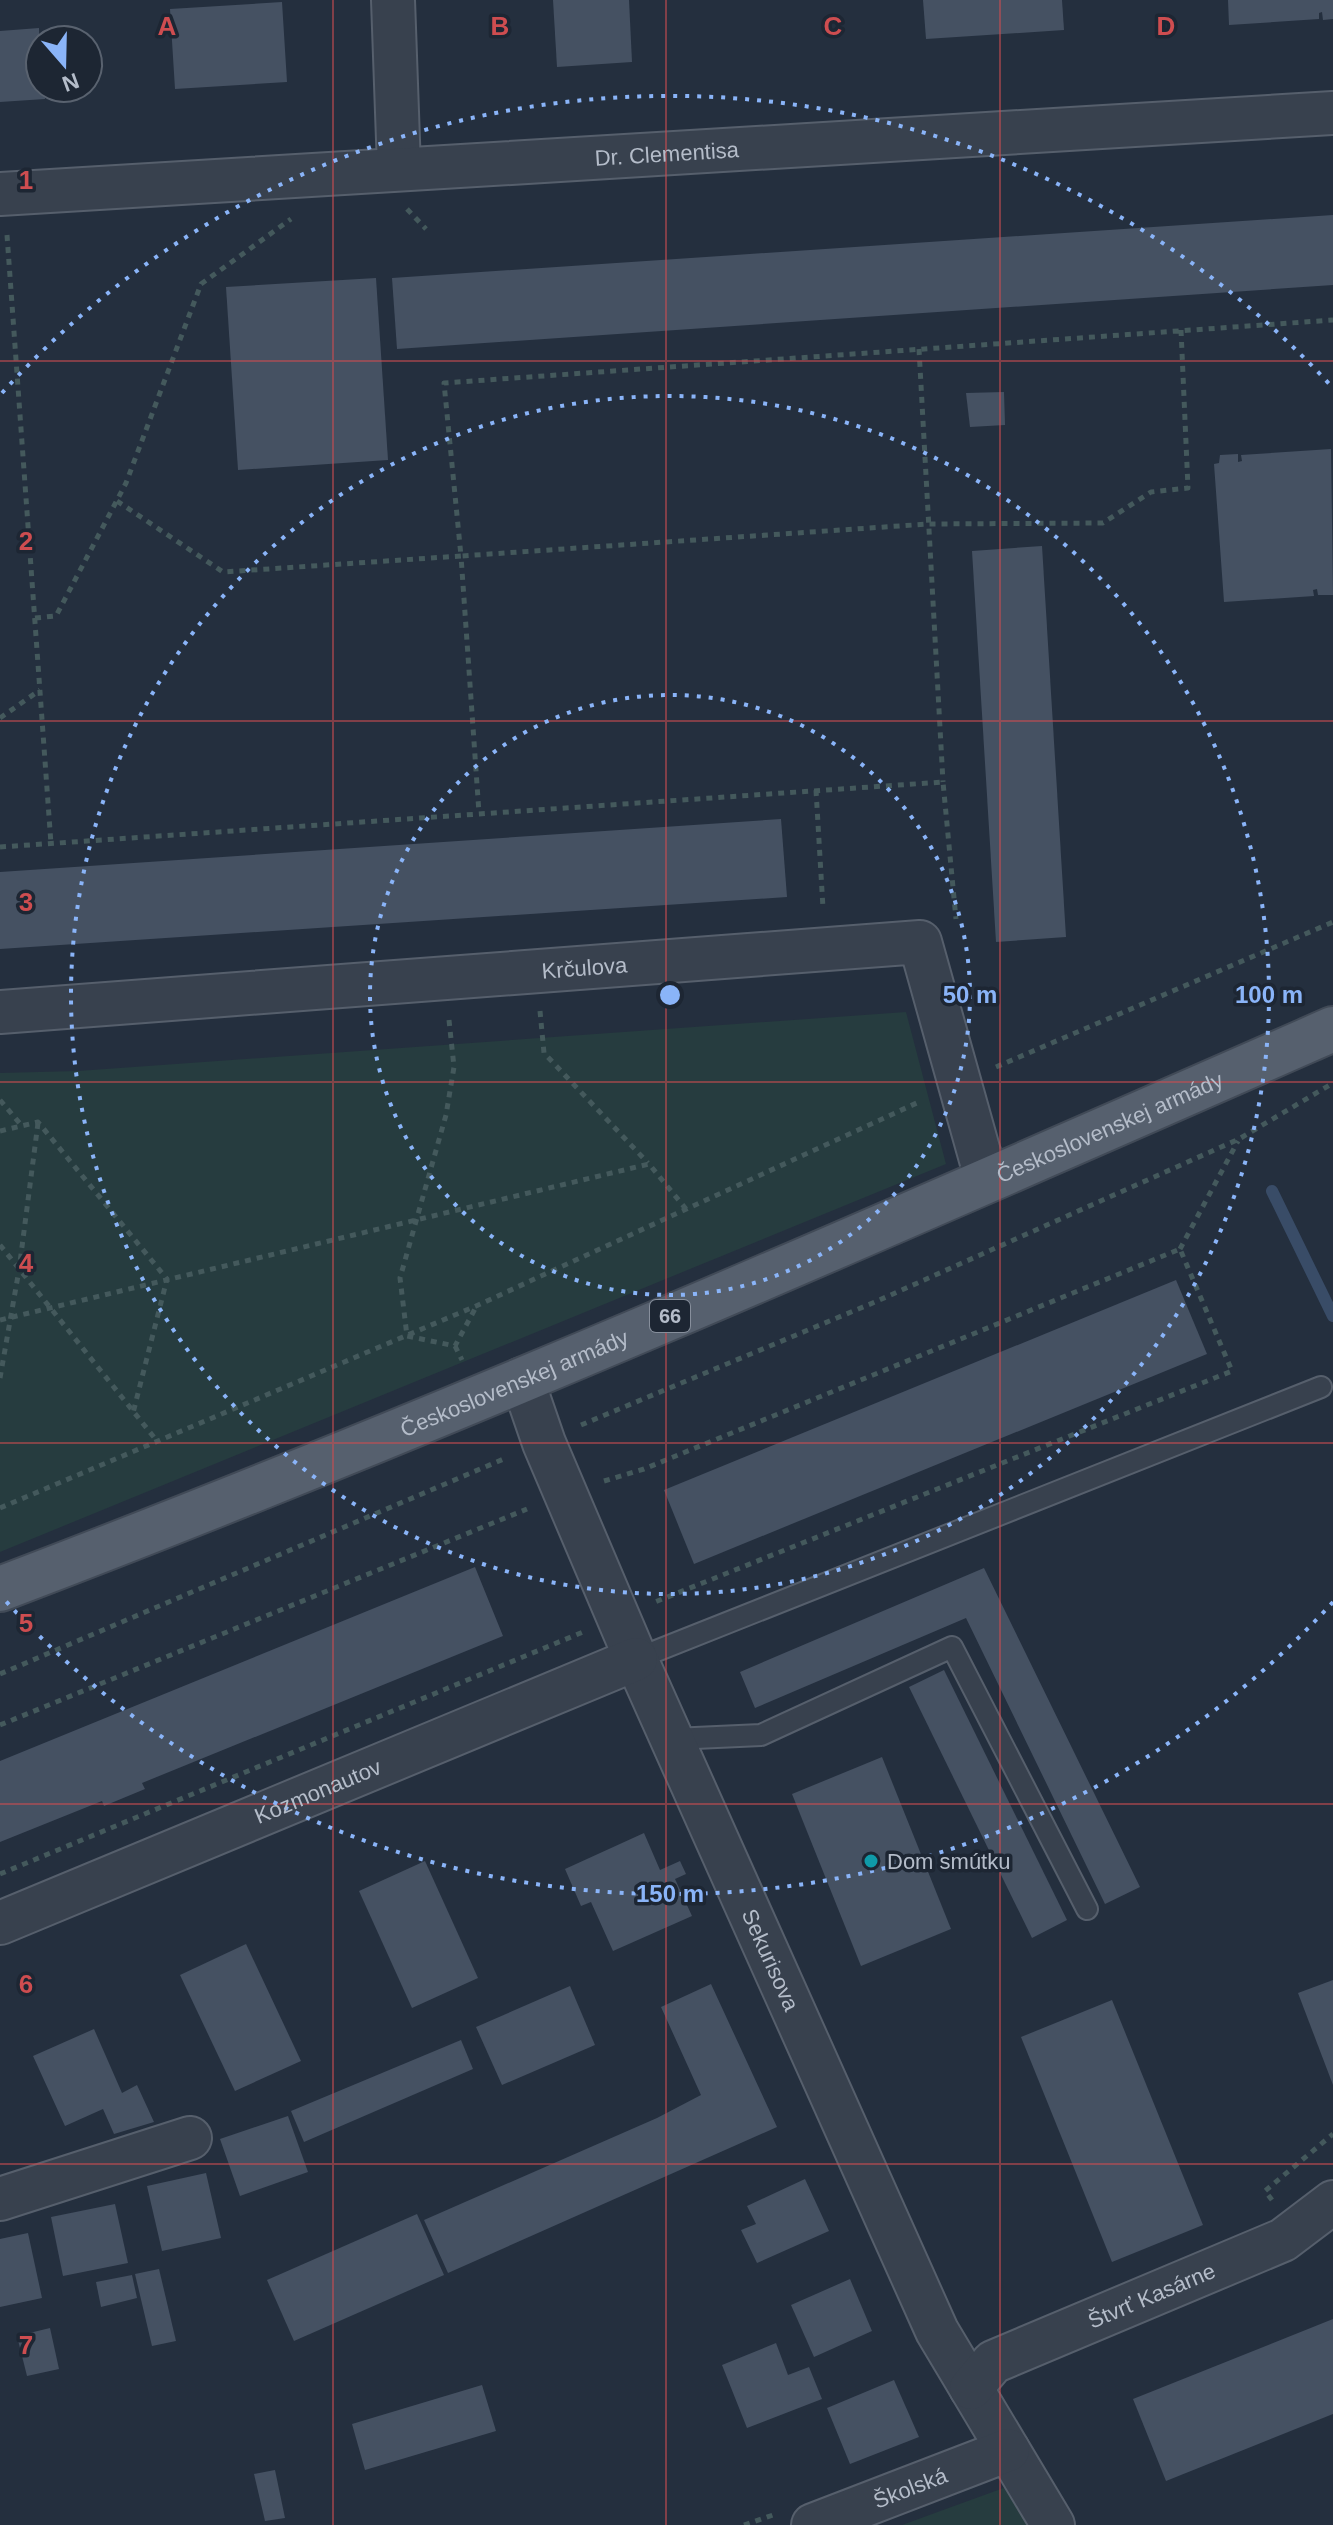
<svg xmlns="http://www.w3.org/2000/svg" width="1333" height="2525" font-family="Arial,sans-serif">
<style>
.green{fill:#263c3f}
.lines{fill:none;stroke-linecap:round;stroke-linejoin:round}
.stream{stroke:#394c67;stroke-width:12}
.building{fill:#455162}
.lane-casing{stroke:#565f6c;stroke-width:24}
.street-casing{stroke:#565f6c;stroke-width:46}
.primary-casing{stroke:#414a57;stroke-width:48}
.path{stroke:#44595c;stroke-width:5;stroke-dasharray:6 6;stroke-linecap:butt}
.lane{stroke:#38414e;stroke-width:20}
.street{stroke:#38414e;stroke-width:42}
.primary{stroke:#56606e;stroke-width:44}
.grid{fill:none;stroke:#ce4d50;stroke-width:2;stroke-opacity:0.55}
.ring{fill:none;stroke:#8ab4f8;stroke-width:4;stroke-dasharray:4 8}
.culture-dot{fill:#0f9aa8;stroke:#1d2633;stroke-width:3}
.labels{text-anchor:middle;dominant-baseline:central;stroke-width:7;stroke-linejoin:round;paint-order:stroke}
.shield{fill:#1d2633;stroke:#878f9c;stroke-width:2}
.shield-label{font-size:20px;font-weight:bold;fill:#b4bcc9}
.street-label{font-size:22px;fill:#b4bcc9;stroke:#1d2633}
.poi-label{font-size:22px;fill:#b4bcc9;stroke:#1d2633;text-anchor:start}
.grid-label{font-size:26px;text-anchor:middle;font-weight:bold;fill:#ce4d50;stroke:#1d2633;stroke-width:7;stroke-linejoin:round;paint-order:stroke}
.centre{fill:#8ab4f8;stroke:#1d2633;stroke-width:4}
.ring-label{font-size:24px;text-anchor:middle;font-weight:bold;fill:#8ab4f8;stroke:#1d2633;stroke-width:7;stroke-linejoin:round;paint-order:stroke}
</style>
<rect width="100%" height="100%" fill="#242f3e"/>
<g class="green">
<path d="M906 1012 946 1164 0 1552V1073L78 1071Z"/>
<path d="M1023 2481 1049 2525H902Z"/>
</g>
<g class="lines">
<path class="stream" d="M1272 1191 1333 1316"/>
</g>
<g class="building">
<path d="M553 0H629L632 62 557 67Z"/>
<path d="M923 0H1062L1064 30 926 39Z"/>
<path d="M1228 0H1333V19L1323 20 1322 12 1319 13V19L1229 25Z"/>
<path d="M282 2 287 82 175 89 170 9Z"/>
<path d="M39 28 40 88H44L45 99 0 102V31Z"/>
<path d="M1333 215V285L397 349 392 278Z"/>
<path d="M376 278 388 460 238 470 226 287Z"/>
<path d="M1004 392 1005 425 970 427 966 393Z"/>
<path d="M1331 449 1333 595H1318L1317 589 1313 590 1314 596 1224 602 1214 464 1219 463 1220 455 1238 454V462L1242 461 1241 455Z"/>
<path d="M1042 546 1066 937 996 942 972 551Z"/>
<path d="M781 819 787 897 0 949V872Z"/>
<path d="M1176 1280 1207 1354 694 1564 664 1490Z"/>
<path d="M475 1567 503 1636 142 1783 145 1789 104 1806 102 1801 0 1842V1761Z"/>
<path d="M984 1568 1140 1887 1105 1904 966 1618 755 1708 740 1672Z"/>
<path d="M944 1670 1067 1920 1032 1938 909 1687Z"/>
<path d="M882 1757 951 1929 861 1966 792 1794Z"/>
<path d="M644 1833 660 1870 680 1861 686 1874 675 1879 692 1916 613 1951 591 1902 581 1906 565 1869Z"/>
<path d="M425 1861 478 1978 412 2008 359 1891Z"/>
<path d="M246 1944 301 2061 235 2091 180 1975Z"/>
<path d="M1333 1980V2085L1298 1993Z"/>
<path d="M711 1984 777 2127 448 2273 424 2220 657 2118 701 2095 661 2007Z"/>
<path d="M570 1986 595 2045 502 2085 476 2027Z"/>
<path d="M1112 2000 1203 2225 1112 2262 1021 2037Z"/>
<path d="M94 2029 122 2093 137 2085 154 2122 114 2134 103 2109 65 2126 33 2056Z"/>
<path d="M461 2040 473 2069 304 2142 291 2111Z"/>
<path d="M288 2116 308 2172 240 2196 220 2139Z"/>
<path d="M206 2173 221 2238 162 2251 147 2186Z"/>
<path d="M805 2179 829 2231 757 2263 741 2230 756 2224 747 2206Z"/>
<path d="M115 2204 128 2263 63 2276 51 2217Z"/>
<path d="M417 2214 444 2275 294 2341 267 2280Z"/>
<path d="M28 2233 42 2298 0 2307V2239Z"/>
<path d="M159 2269 176 2341 152 2346 135 2274Z"/>
<path d="M132 2275 137 2298 101 2307 96 2282Z"/>
<path d="M850 2279 872 2331 814 2357 791 2305Z"/>
<path d="M1333 2319V2414L1166 2481 1133 2399Z"/>
<path d="M50 2328 59 2369 27 2376 17 2336Z"/>
<path d="M776 2343 788 2375 809 2367 822 2399 747 2428 722 2365Z"/>
<path d="M894 2380 919 2437 850 2464 827 2408Z"/>
<path d="M482 2385 496 2431 365 2470 352 2424Z"/>
<path d="M275 2470 285 2518 265 2521 254 2474Z"/>
</g>
<g class="lines">
<g class="lane-casing">
<g id="lane">
<path d="M636 1659 1321 1387"/>
<path d="M673 1739 761 1735 952 1647 1087 1909"/>
</g>
</g>
<g class="street-casing">
<g id="street">
<path d="M393 0 399 168"/>
<path id="s1" d="M0 194 1333 113"/>
<path id="s2" d="M0 1012 920 942 987 1181"/>
<path id="s3" d="M522 1379 544 1443 636 1659 937 2331 1053 2525"/>
<path id="s4" d="M0 1923 636 1659"/>
<path d="M0 2199 190 2138"/>
<path id="s5" d="M971 2388 993 2362 1283 2240 1333 2202"/>
<path id="s6" d="M813 2525 1008 2450"/>
</g>
</g>
<g class="primary-casing">
<g id="primary">
<path id="s7" d="M0 1589C450 1418 892 1223 1333 1029"/>
</g>
</g>
<g class="path">
<path d="M407 209 426 229"/>
<path d="M7 235 51 844"/>
<path d="M1181 330 1188 488 1151 492 1103 523 928 524 461 556 444 383 1333 320"/>
<path d="M919 349 943 782"/>
<path d="M117 501 223 572 461 556 479 813"/>
<path d="M35 618 56 616 126 483 201 284 291 219"/>
<path d="M0 718 40 690"/>
<path d="M816 790 823 908"/>
<path d="M0 847 943 782 956 919"/>
<path d="M540 1011 544 1053 648 1163"/>
<path d="M449 1020 454 1067 446 1115 400 1278 407 1336 455 1346 476 1307"/>
<path d="M996 1067 1333 922"/>
<path d="M0 1100 22 1126"/>
<path d="M0 1131 38 1122 167 1279 133 1413"/>
<path d="M0 1245 157 1441"/>
<path d="M1180 1249 1238 1141"/>
<path d="M0 1320 649 1164 686 1209"/>
<path d="M455 1346 462 1360"/>
<path d="M0 1378 19 1270 38 1123"/>
<path d="M581 1425 875 1302 1239 1139 1333 1083"/>
<path d="M604 1481 644 1469 1180 1249 1232 1371 655 1602"/>
<path d="M0 1508 476 1306 921 1101"/>
<path d="M0 1674 506 1458"/>
<path d="M0 1725 527 1509"/>
<path d="M0 1874 583 1632"/>
<path d="M1272 2200 1265 2191 1333 2134"/>
<path d="M744 2525 776 2514"/>
</g>
<use href="#lane" class="lane"/>
<use href="#street" class="street"/>
<use href="#primary" class="primary"/>
</g>
<path class="grid" d="M333 0V2525M666 0V2525M1000 0V2525M0 361H1333M0 721H1333M0 1082H1333M0 1443H1333M0 1804H1333M0 2164H1333"/>
<g class="ring">
<circle cx="670" cy="995" r="300"/>
<circle cx="670" cy="995" r="599"/>
<path d="M1333 1602A899 899 0 0 1 2 1597M2 393A899 899 0 0 1 1333 388"/>
</g>
<circle class="culture-dot" cx="871" cy="1861" r="8"/>
<g class="labels">
<rect class="shield" x="650" y="1300" width="40" height="32" rx="6"/>
<g class="shield-label">
<text x="670" y="1316">66</text>
</g>
<g class="street-label">
<text stroke="none"><textPath href="#s1" startOffset="668">Dr. Clementisa</textPath></text>
<text stroke="none"><textPath href="#s2" startOffset="586">Krčulova</textPath></text>
<text stroke="none"><textPath href="#s7" startOffset="1202">Československej armády</textPath></text>
<text stroke="none"><textPath href="#s7" startOffset="554">Československej armády</textPath></text>
<text stroke="none"><textPath href="#s4" startOffset="344">Kozmonautov</textPath></text>
<text stroke="none"><textPath href="#s3" startOffset="632">Sekurisova</textPath></text>
<text stroke="none"><textPath href="#s5" startOffset="206">Štvrť Kasárne</textPath></text>
<text stroke="none"><textPath href="#s6" startOffset="104">Školská</textPath></text>
</g>
<g class="poi-label">
<text x="887" y="1861">Dom smútku</text>
</g>
</g>
<g class="grid-label">
<text x="167" y="35">A</text>
<text x="500" y="35">B</text>
<text x="833" y="35">C</text>
<text x="1166" y="35">D</text>
<text x="26" y="189">1</text>
<text x="26" y="550">2</text>
<text x="26" y="911">3</text>
<text x="26" y="1272">4</text>
<text x="26" y="1632">5</text>
<text x="26" y="1993">6</text>
<text x="26" y="2354">7</text>
</g>
<circle cx="670" cy="995" r="12" class="centre"/>
<g class="ring-label">
<text x="970" y="1003">50 m</text>
<text x="1269" y="1003">100 m</text>
<text x="670" y="1902">150 m</text>
</g>
<g transform="translate(64 64) rotate(160)"><circle r="38" fill="#1d2633" stroke="#59626f" stroke-width="2"/>
<path d="M0-6L14 30L0 20L-14 30Z" fill="#8ab4f8"/>
<text y="-12" font-size="22" font-weight="bold" text-anchor="middle" fill="#b4bcc9">N</text>
</g>
</svg>
